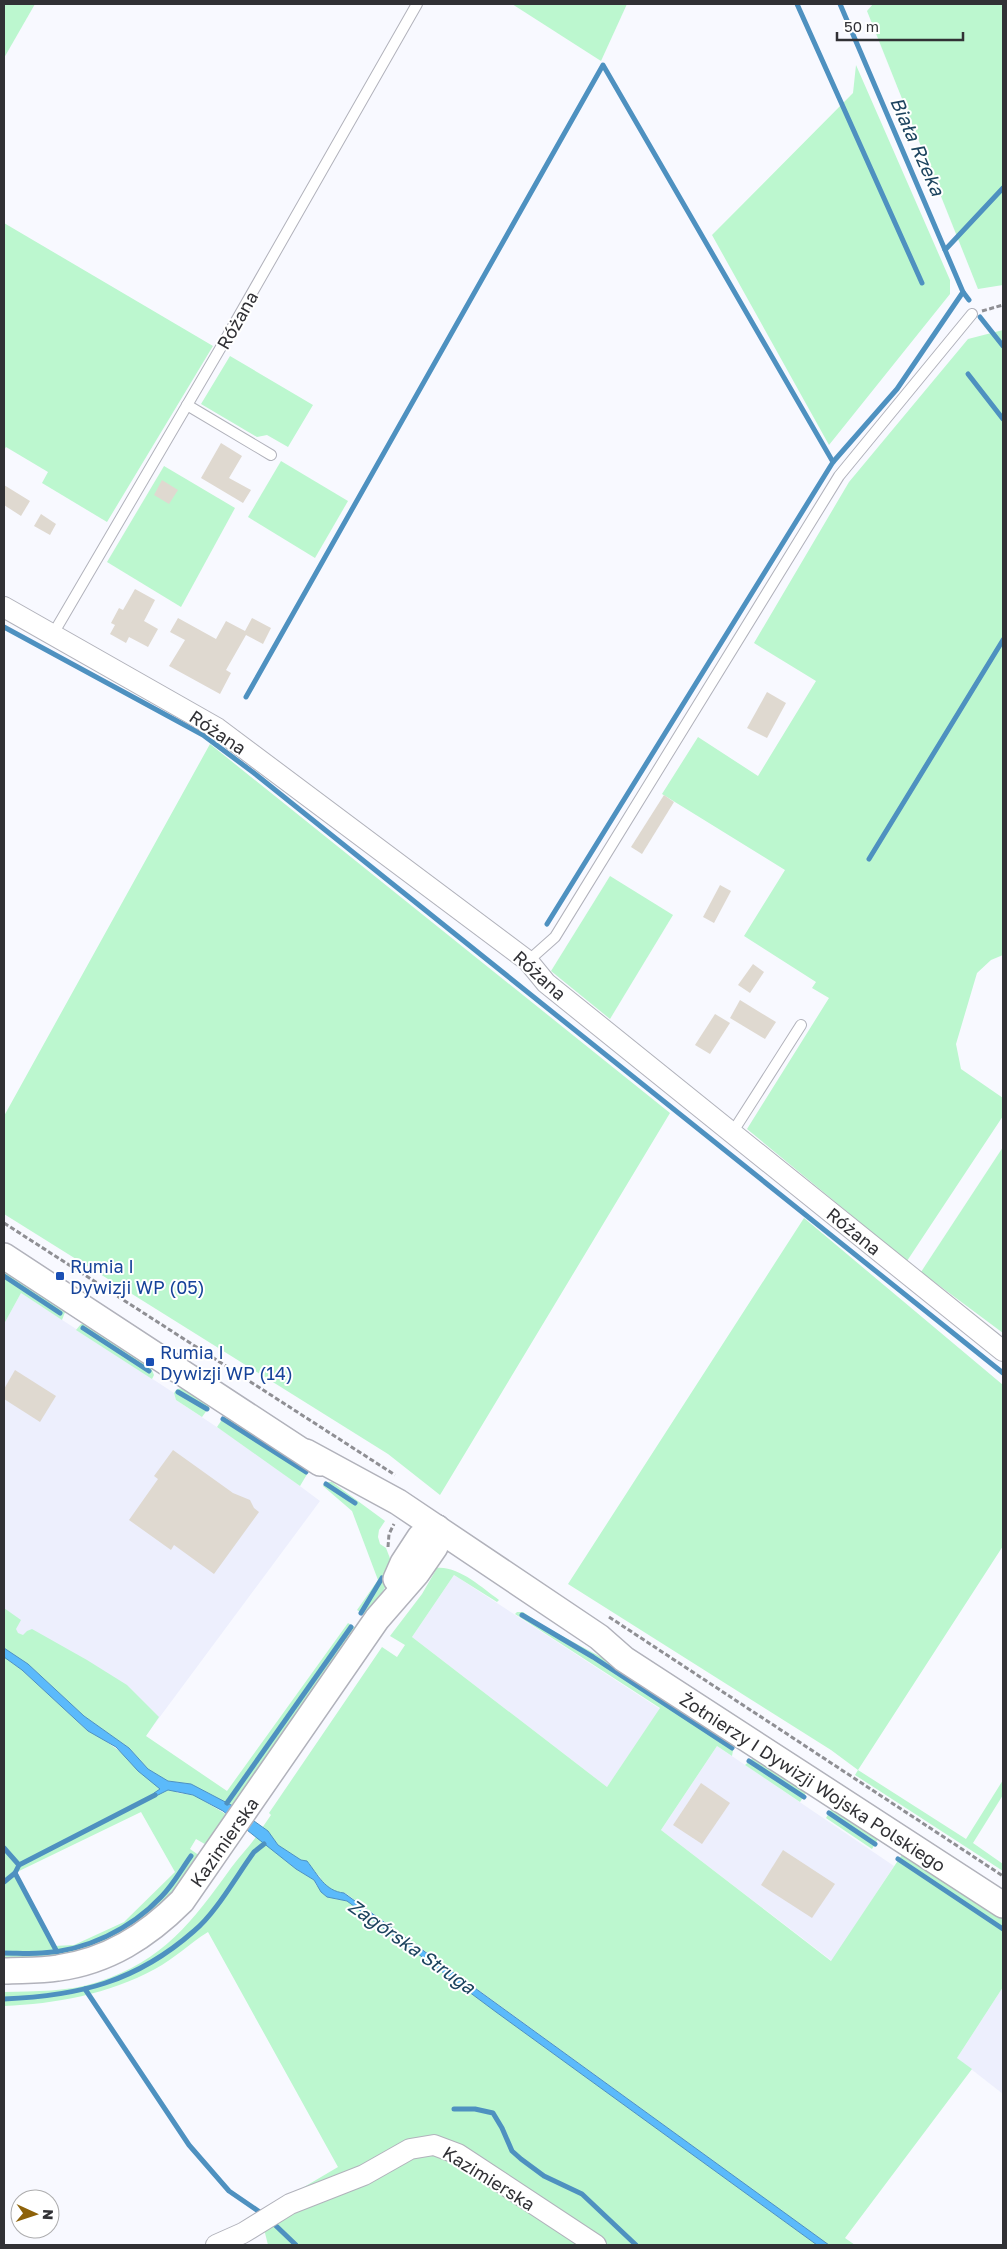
<svg xmlns="http://www.w3.org/2000/svg" width="1007" height="2249" font-family="'Golos Text',sans-serif">
<style>
.built{fill:#edeffd}
.green{fill:#bcf7cf;fill-rule:evenodd}
.water{fill:#5bbafb;stroke:#4e91c0}
.lines{fill:none;stroke-linecap:round;stroke-linejoin:round}
.stream{stroke:#4e91c0;stroke-width:5}
.building{fill:#dfd9d0}
.service-casing{stroke:#b1b2bb;stroke-width:12}
.minor-casing{stroke:#b1b2bb;stroke-width:22}
.tertiary-casing{stroke:#b1b2bb;stroke-width:28}
.path{stroke:#8f8f94;stroke-width:3;stroke-dasharray:5 2.5;stroke-linecap:butt}
.service{stroke:#fff;stroke-width:10}
.minor{stroke:#fff;stroke-width:20}
.tertiary{stroke:#fff;stroke-width:25}
.transit-dot{fill:#1a4fb4;stroke:#fff;stroke-width:2}
.labels{text-anchor:middle;dominant-baseline:central;stroke-width:4;stroke-linejoin:round;paint-order:stroke}
.street-label{font-size:18px;fill:#313135;stroke:#fff}
.transit-label{font-size:18px;fill:#164399;stroke:#fff;text-anchor:start}
.water-label{font-size:19px;font-style:italic;fill:#1d445f;stroke:#fff}
</style>
<rect width="100%" height="100%" fill="#f8f9ff"/>
<g class="built">
<path d="M21 1293 174 1393 176 1400 253 1451 320 1501 139 1745 4 1643V1324Z"/>
<path d="M454 1575 660 1709 607 1787 412 1637Z"/>
<path d="M717 1746 894 1866 832 1961 661 1830Z"/>
<path d="M1003 1987V2094L957 2058Z"/>
</g>
<g class="green">
<path d="M4 4H35L4 58Z"/>
<path d="M512 4H627L601 61Z"/>
<path d="M873 4H1003V285L978 289 867 11Z"/>
<path d="M856 65 950 280V294L829 445 712 235 853 93Z"/>
<path d="M4 223 213 346 107 522 42 483 48 472 6 447 4 450Z"/>
<path d="M1003 330V955L991 960 977 973 956 1044 961 1069 1003 1098V1116L907 1261 747 1129 829 998 812 988 816 982 744 936 785 870 662 794 698 737 758 776 816 681 754 643 849 482 968 339Z"/>
<path d="M230 356 313 405 288 447 267 435 257 437 201 404Z"/>
<path d="M281 461 348 501 315 558 248 517Z"/>
<path d="M164 466 235 508 181 607 107 562Z"/>
<path d="M210 744 670 1113 440 1495 388 1454 4 1214V1116Z"/>
<path d="M610 876 673 915 610 1019 551 971Z"/>
<path d="M1003 1147V1333L921 1272Z"/>
<path d="M804 1218 1003 1385V1546L858 1770 966 1839 1003 1780V1795L973 1843 1003 1864V1871L855 1775 858 1770 831 1750 568 1584Z"/>
<path d="M4 1266 67 1307 62 1320 21 1293 4 1324Z"/>
<path d="M90 1323 150 1366 154 1375 152 1379 76 1330 81 1324Z"/>
<path d="M184 1388 210 1406 202 1417 176 1400 174 1393 177 1389Z"/>
<path d="M225 1415 309 1471 300 1486 217 1427Z"/>
<path d="M326 1482H332L385 1521 379 1530 378 1537 380 1544 386 1548 391 1561V1577L368 1617 357 1610 378 1580 352 1511 323 1486Z"/>
<path d="M437 1568C459 1566 482 1588 499 1600L497 1602 454 1575 412 1637 607 1787 660 1708 515 1614 517 1612H523L542 1625 623 1669 734 1745 732 1756 717 1746 661 1830 831 1961 903 1853 1003 1916V1987L957 2058 972 2069 845 2238 855 2245H829L345 1893 336 1892 324 1886 320 1877 301 1860 278 1845 268 1831 262 1828 271 1815 269 1813 382 1647 397 1657 405 1645 390 1636 422 1594Z"/>
<path d="M4 1608 21 1620 16 1629 18 1633 23 1635 27 1631 32 1629 87 1660 127 1685 159 1717 146 1736 227 1791 348 1623 359 1630 233 1806 191 1784 168 1781 148 1769 129 1748 84 1716 28 1664 4 1648Z"/>
<path d="M4 1657 22 1670 88 1731 97 1735 178 1793 194 1795 229 1816 210 1847 196 1839 190 1849 200 1856 202 1861 146 1922 77 1956 4 1962ZM141 1812 175 1872 124 1922 74 1945 54 1946 17 1872Z"/>
<path d="M755 1756 806 1790V1793L800 1802 745 1765Z"/>
<path d="M832 1808 878 1836V1839L872 1849 826 1818Z"/>
<path d="M256 1837 296 1869 314 1880 316 1885 336 1899 347 1901 496 2012 817 2245H268L260 2213 338 2167 208 1932C190 1943 174 1959 155 1969 109 1994 55 2004 4 2006V1992C35 1991 68 1992 98 1982 164 1960 192 1922 231 1868 239 1857 248 1848 256 1837Z"/>
</g>
<path class="water" d="M4 1648 28 1664 84 1716 129 1748 148 1769 168 1781 191 1784 233 1806 268 1831 278 1845 301 1860 307 1861C318 1875 325 1891 344 1893L829 2245H817L496 2012 347 1901 327 1897 321 1892 314 1880 296 1869 223 1811 193 1795 168 1790 156 1796 154 1793 160 1789 138 1771 116 1747 88 1731 22 1670 4 1657Z"/>
<g class="lines">
<g class="stream">
<path d="M797 4 922 283"/>
<path d="M840 4 963 292 969 300"/>
<path d="M945 250 1003 188"/>
<path d="M980 317 1003 346"/>
<path d="M968 374 1003 419"/>
<path d="M4 627 203 735 254 773 1003 1373"/>
<path d="M246 697 603 65 833 462"/>
<path d="M869 859 1003 640"/>
<path d="M547 924 833 462 897 389 963 292"/>
<path d="M4 1276 60 1313"/>
<path d="M83 1328 149 1371"/>
<path d="M178 1392 207 1409"/>
<path d="M223 1419 306 1472"/>
<path d="M326 1484 355 1503"/>
<path d="M361 1613 382 1578"/>
<path d="M522 1615 593 1657 732 1748"/>
<path d="M749 1761 804 1797"/>
<path d="M227 1803 351 1627"/>
<path d="M829 1813 875 1844"/>
<path d="M4 1848 19 1865"/>
<path d="M898 1859 1003 1929"/>
<path d="M15 1873 19 1865 155 1795"/>
<path d="M4 1882 15 1873 57 1952"/>
<path d="M4 1953C17 1953 29 1954 42 1953 86 1951 131 1929 161 1897 173 1885 181 1870 191 1856"/>
<path d="M85 1989 189 2145 229 2191 264 2215"/>
<path d="M4 1999C79 1996 136 1982 194 1931 216 1913 237 1875 254 1852L264 1844"/>
<path d="M454 2109H475L493 2113 502 2128 512 2151 521 2159 544 2176 582 2194 636 2245"/>
<path d="M271 2221 296 2245"/>
</g>
</g>
<g class="building">
<path d="M221 443 242 456 229 478 251 490 243 503 201 478Z"/>
<path d="M162 480 178 490 169 504 154 495Z"/>
<path d="M4 485 30 501 21 516 4 505Z"/>
<path d="M41 514 56 524 50 535 34 526Z"/>
<path d="M135 589 155 600 144 621 158 629 148 647 129 637 126 643 110 634 115 625 111 623 119 608 123 610Z"/>
<path d="M178 618 216 639 226 621 245 631 252 618 271 628 263 644 246 635 226 670 231 673 220 694 169 666 185 640 170 632Z"/>
<path d="M767 692 786 703 767 738 747 728Z"/>
<path d="M664 795 674 802 642 854 631 847Z"/>
<path d="M720 885 731 891 714 923 703 917Z"/>
<path d="M753 964 764 972 750 993 738 985Z"/>
<path d="M740 1000 776 1022 765 1039 730 1018Z"/>
<path d="M715 1014 730 1023 710 1054 695 1045Z"/>
<path d="M15 1370 56 1396 40 1422 4 1399V1389Z"/>
<path d="M173 1450 233 1493 250 1500 254 1508 259 1512 214 1574 174 1545 171 1550 129 1520 158 1479 154 1476Z"/>
<path d="M701 1783 730 1803 702 1844 673 1825Z"/>
<path d="M783 1850 835 1884 812 1918 761 1885Z"/>
</g>
<g class="lines">
<g class="service-casing">
<g id="service">
<path d="M187 405 271 455"/>
<path d="M53 634 224 342 417 4"/>
<path d="M528 961 555 937 839 476 972 314"/>
<path d="M732 1133 801 1025"/>
</g>
</g>
<g class="minor-casing">
<g id="minor">
<path d="M4 607 217 728 528 961 546 983 1003 1351"/>
<path d="M216 2245 243 2233 290 2204 364 2175 410 2149 434 2145 458 2154 596 2245"/>
</g>
</g>
<g class="tertiary-casing">
<g id="tertiary">
<path d="M4 1256 320 1463"/>
<path d="M306 1452 398 1502 599 1637 624 1659 1003 1905"/>
<path d="M396 1579 403 1563 420 1537 437 1528"/>
<path d="M4 1971C22 1970 40 1971 58 1968 108 1961 147 1936 182 1901L377 1619 417 1573 435 1547 437 1528"/>
</g>
</g>
<g class="path">
<path d="M982 311 1003 305"/>
<path d="M4 1223 395 1475"/>
<path d="M388 1547 389 1534 394 1524"/>
<path d="M609 1617 1003 1876"/>
</g>
<use href="#service" class="service"/>
<use href="#minor" class="minor"/>
<use href="#tertiary" class="tertiary"/>
</g>
<g class="transit-dot">
<rect x="55" y="1271" width="10" height="10" rx="2.5"/>
<rect x="145" y="1357" width="10" height="10" rx="2.5"/>
</g>
<g class="labels">
<g class="street-label">
<text transform="translate(237 320) rotate(-60)">Różana</text>
<text transform="translate(218 732) rotate(34)">Różana</text>
<text transform="translate(540 975) rotate(42)">Różana</text>
<text transform="translate(854 1231) rotate(39)">Różana</text>
<text transform="translate(813 1782) rotate(33)">Żołnierzy I Dywizji Wojska Polskiego</text>
<text transform="translate(224 1842) rotate(-55)">Kazimierska</text>
<text transform="translate(489 2178) rotate(32)">Kazimierska</text>
</g>
<g class="transit-label">
<text x="70" y="1266">Rumia I<tspan x="70" dy="21">Dywizji WP (05)</tspan></text>
<text x="160" y="1352">Rumia I<tspan x="160" dy="21">Dywizji WP (14)</tspan></text>
</g>
<g class="water-label">
<text transform="translate(918 146) rotate(66)">Biała Rzeka</text>
<text transform="translate(412 1946) rotate(35)">Zagórska Struga</text>
</g>
</g>
<rect width="1007" height="2249" fill="none" stroke="#313135" stroke-width="10"/>
<g transform="translate(35 2214) rotate(93)"><circle r="24" fill="#ffffff" stroke="#adadae"/>
<path d="M0-4L9 19L0 12L-9 19Z" fill="#8e6209"/>
<text y="-8" font-size="14" font-weight="bold" text-anchor="middle" fill="#313135">N</text>
</g>
<path d="M837 32v8h126v-8" fill="none" stroke="#313135" stroke-width="2.5"/>
<text x="844" y="32" font-size="15" fill="#313135" stroke="#ffffff" stroke-width="4" paint-order="stroke">50 m</text>
</svg>
